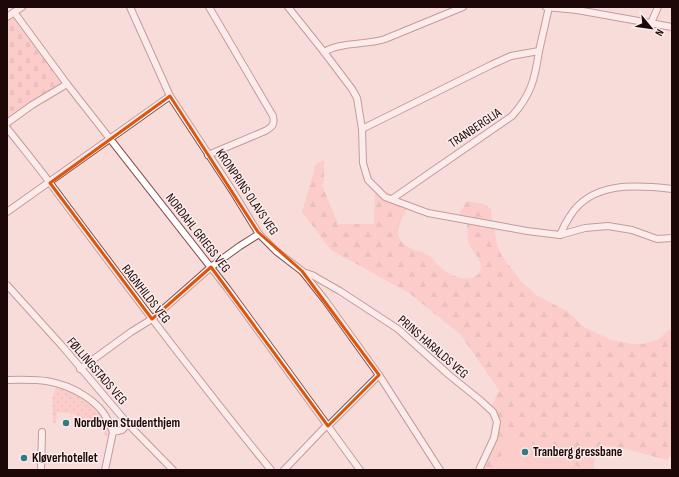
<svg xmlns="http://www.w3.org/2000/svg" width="679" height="477" font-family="'Sofia Sans Condensed',sans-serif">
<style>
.grass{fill:url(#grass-dots)}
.forest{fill:url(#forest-firs)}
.cemetery{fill:url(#cemetery-stones)}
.garden{fill:#feb9b6}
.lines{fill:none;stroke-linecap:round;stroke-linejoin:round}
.minor-casing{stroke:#864d4b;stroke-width:8}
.minor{stroke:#fff;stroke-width:6}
.marked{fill:none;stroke:#de550c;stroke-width:3;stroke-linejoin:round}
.poi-dot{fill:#327b80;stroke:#fbedec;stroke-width:1.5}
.labels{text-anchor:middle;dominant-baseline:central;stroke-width:3;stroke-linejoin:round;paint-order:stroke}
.street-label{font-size:13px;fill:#1d0707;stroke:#fbedec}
.poi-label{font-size:13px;font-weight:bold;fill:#1d0707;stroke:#fbedec;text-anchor:start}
</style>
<defs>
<pattern id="grass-dots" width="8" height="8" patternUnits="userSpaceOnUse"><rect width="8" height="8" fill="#feb9b6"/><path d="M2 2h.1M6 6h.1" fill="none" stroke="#d99e9b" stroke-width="1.8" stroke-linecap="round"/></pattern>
<pattern id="forest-firs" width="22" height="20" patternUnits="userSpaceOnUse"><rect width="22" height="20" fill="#feb9b6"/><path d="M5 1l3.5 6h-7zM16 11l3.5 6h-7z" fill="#d99e9b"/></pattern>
<pattern id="cemetery-stones" width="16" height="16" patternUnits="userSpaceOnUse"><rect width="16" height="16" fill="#feb9b6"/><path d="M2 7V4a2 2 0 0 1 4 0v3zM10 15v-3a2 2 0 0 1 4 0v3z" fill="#d99e9b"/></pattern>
</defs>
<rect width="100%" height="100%" fill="#f8dcda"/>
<path class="grass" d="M56 387C60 388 64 388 68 390 85 397 109 417 108 436H105L103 431 99 428 96 427V420L76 418V414H72L71 415 70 413 57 412 56 416 58 418H56V423H53L52 399Z"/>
<path class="forest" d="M324 160V181L322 185 338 224H374L375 192 380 188 409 206C405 214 398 223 398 232 400 251 420 248 431 257 434 260 436 264 439 266 449 276 470 285 480 272 483 258 475 256 470 246 467 240 467 231 467 224L457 217 467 201 484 204 491 209 492 221 494 224 497 246 502 256 520 280 536 295 567 311 584 327 612 340 634 344H642L659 339 669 329 672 331V454L667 460C645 455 623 446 601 446 594 451 594 462 594 470H584L512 434 494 470H478L496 428 489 413 499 390 460 334 409 293 331 250 302 212 316 164Z"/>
<path class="cemetery" d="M14 15 64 83 7 121V20Z"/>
<path class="garden" d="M512 434 584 470H494Z"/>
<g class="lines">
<g class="minor-casing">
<g id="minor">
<path d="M130 7 170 96 232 190 259 234 276 251 302 271 325 300 379 375 440 470"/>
<path d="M288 7 324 52 352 89 357 98 362 129 363 163 368 180 385 197 428 213 527 231 560 235 585 228 608 226 632 230 657 239 672 238"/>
<path d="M546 7 577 10 672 27"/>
<path d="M14 12 67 84 227 288 360 470"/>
<path d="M7 17 22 7"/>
<path d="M651 23 658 7"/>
<path d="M324 52C340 42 367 45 385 39L463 7"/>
<path d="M7 123 32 105 67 84"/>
<path d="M7 128C21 146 36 164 50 183 122 280 194 376 271 470"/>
<path d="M362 129 491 65 511 56 539 51 549 7"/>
<path d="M208 155 265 131C272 127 275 125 273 116L209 7"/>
<path d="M392 199 512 116C531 95 535 79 539 51"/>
<path d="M7 212 170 96"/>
<path d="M560 235C563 228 566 222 570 216 592 181 636 185 672 189"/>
<path d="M303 272 312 275 340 291 398 329 449 375 480 400 493 412 497 422 494 438 479 470"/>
<path d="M7 285 63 347 128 424 173 470"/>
<path d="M80 369 131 332 152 319 211 267 240 246 259 234"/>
<path d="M7 380C37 379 59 379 85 396 100 406 106 414 113 432"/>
<path d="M328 426 379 375"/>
<path d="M41 470 42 432"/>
<path d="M105 470 113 432 122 430 128 424"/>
<path d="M284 470 327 425"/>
</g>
</g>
<use href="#minor" class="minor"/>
</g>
<path d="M0 0H679V477H0ZM170 96 258 232 302 271 379 375 328 426 211 267 152 319 50 183Z" fill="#f8dcda" fill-opacity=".55" fill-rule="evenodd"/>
<path class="marked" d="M170 96 258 232 302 271 379 375 328 426 211 267 152 319 50 183Z"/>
<g class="poi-dot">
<circle cx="66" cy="423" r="4"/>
<circle cx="525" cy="452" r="4"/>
<circle cx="24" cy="458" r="4"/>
</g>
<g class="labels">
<g class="street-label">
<text transform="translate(475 128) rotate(-34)">TRANBERGLIA</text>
<text transform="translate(247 192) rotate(56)">KRONPRINS OLAVS VEG</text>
<text transform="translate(198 233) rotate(52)">NORDAHL GRIEGS VEG</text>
<text transform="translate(146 294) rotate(52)">RAGNHILDS VEG</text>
<text transform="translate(433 347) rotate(41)">PRINS HARALDS VEG</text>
<text transform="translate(97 371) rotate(49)">FØLLINGSTADS VEG</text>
</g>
<g class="poi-label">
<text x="74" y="423">Nordbyen Studenthjem</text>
<text x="533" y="452">Tranberg gressbane</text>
<text x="32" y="458">Kløverhotellet</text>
</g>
</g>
<rect width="679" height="477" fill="none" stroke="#1d0707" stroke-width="16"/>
<g transform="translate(651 28) rotate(119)" stroke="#fbedec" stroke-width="3" paint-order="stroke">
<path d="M0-3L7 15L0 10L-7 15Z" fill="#1d0707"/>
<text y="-6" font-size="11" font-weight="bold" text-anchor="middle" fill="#1d0707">N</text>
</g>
</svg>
